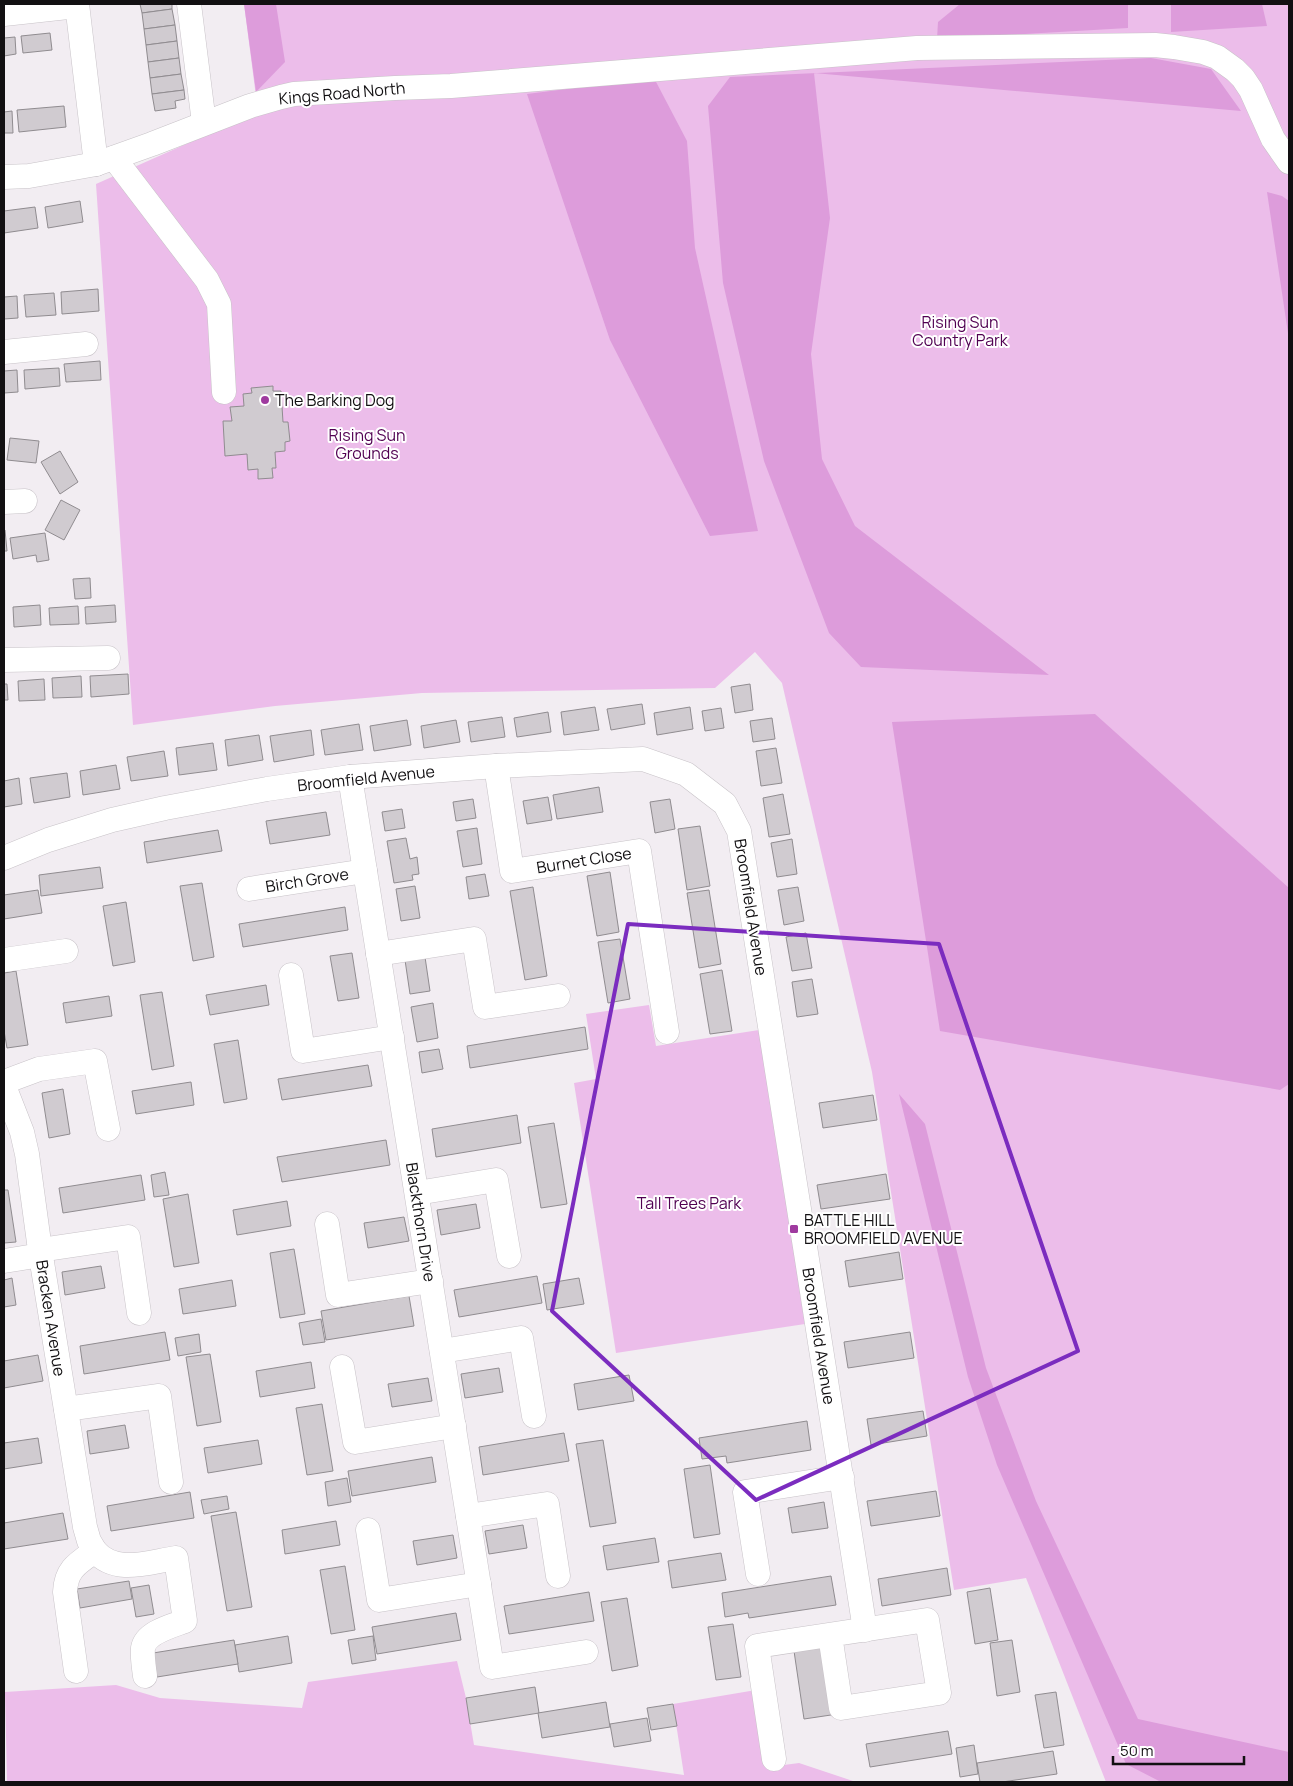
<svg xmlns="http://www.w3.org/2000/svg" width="1293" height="1786" font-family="Manrope,sans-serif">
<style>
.green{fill:#ecbdea}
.forest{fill:#dd9cdb}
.building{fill:#d0cbd0;stroke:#908c90}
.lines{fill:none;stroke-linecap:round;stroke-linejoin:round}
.minor-casing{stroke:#c8c3c8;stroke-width:25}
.minor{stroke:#fff;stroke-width:24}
.marked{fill:none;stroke:#7b2cbf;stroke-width:4;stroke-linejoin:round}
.poi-dot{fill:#9f3a9f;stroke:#fff;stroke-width:2}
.labels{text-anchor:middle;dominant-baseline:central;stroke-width:4;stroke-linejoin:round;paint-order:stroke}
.street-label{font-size:16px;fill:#121012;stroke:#fff}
.park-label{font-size:16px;fill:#510052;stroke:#fff}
.poi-label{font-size:16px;fill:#121012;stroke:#fff;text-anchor:start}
</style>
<rect width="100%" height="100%" fill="#f2edf2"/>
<g class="green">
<path d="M244 4H1289V1782H1106L1026 1578 954 1590 872 1072 782 683 755 652 715 688 422 693 275 706 133 725 96 184 258 112Z"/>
<path d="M649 1005 656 1046 759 1030 805 1324 616 1353 574 1083 596 1079 586 1014Z"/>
<path d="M457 1661 466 1698 474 1745 684 1775 673 1704 756 1690 769 1767 799 1763 856 1782H7L5 1692 116 1685 160 1698 302 1708 308 1682Z"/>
</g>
<g class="forest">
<path d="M244 4H276L285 62 256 92Z"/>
<path d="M960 4H1128V28L937 39 938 22Z"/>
<path d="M1171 4H1262L1267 26 1171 32Z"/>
<path d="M1151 58 1211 69 1241 111 814 73 830 218 811 354 822 459 855 526 1049 675 861 667 829 633 764 461 723 283 708 106 730 77Z"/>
<path d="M654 78 687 141 695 248 758 531 710 536 610 340 527 94Z"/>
<path d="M1267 192 1282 196 1289 201V340Z"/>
<path d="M1095 714 1289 888V1084L1280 1090 940 1031 892 722Z"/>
<path d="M899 1094 925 1124 986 1368 1036 1501 1138 1719 1289 1752V1782H1161L1126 1764 997 1465 968 1377Z"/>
</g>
<g class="building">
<path d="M140 4H172V9L142 13Z"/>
<path d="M172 9 175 25 144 29 142 13Z"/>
<path d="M175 25 177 41 146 45 144 29Z"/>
<path d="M50 33 52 50 23 53 21 36Z"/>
<path d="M15 37 16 54 4 56V38Z"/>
<path d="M177 41 179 58 148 62 146 45Z"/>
<path d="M179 58 181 74 150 78 148 62Z"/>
<path d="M181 74 184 90 152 94 150 78Z"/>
<path d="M184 90 185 99 175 101 176 108 155 111 152 94Z"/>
<path d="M64 106 66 127 19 132 17 110Z"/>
<path d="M12 111 13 133H4V112Z"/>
<path d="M80 201 83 222 48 228 45 207Z"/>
<path d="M35 207 38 228 4 233V211Z"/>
<path d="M98 289 99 311 62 314 61 292Z"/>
<path d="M54 293 56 315 26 317 24 295Z"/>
<path d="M17 296 18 318 4 319V297Z"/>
<path d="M100 361 101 380 66 382 64 364Z"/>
<path d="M59 368 60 386 25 389 24 370Z"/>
<path d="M17 370 18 392 4 393V371Z"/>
<path d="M273 386V391H281L283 422H288L290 441 285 442V451L275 452 276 468H272L273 478 258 479V469L248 470 247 454 225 456 223 421H232L230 407 244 406 243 394 252 393 251 388Z"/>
<path d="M10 438 39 441 36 463 7 460Z"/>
<path d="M60 451 78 482 60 494 41 462Z"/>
<path d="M61 500 80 510 64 540 45 530Z"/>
<path d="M4 530H5L7 551H4Z"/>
<path d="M45 533 49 560 37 562 36 555 13 559 10 538Z"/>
<path d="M90 578 91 598 75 599 73 579Z"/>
<path d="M40 605 41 625 14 627 13 607Z"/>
<path d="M115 605 116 622 86 624 85 607Z"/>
<path d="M78 606 79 624 50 625 49 608Z"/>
<path d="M128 674 129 694 91 697 90 676Z"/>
<path d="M81 676 82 697 53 698 52 678Z"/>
<path d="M44 679 45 700 19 701 18 681Z"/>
<path d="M4 684H7L8 700H4Z"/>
<path d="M750 684 753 710 735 713 731 687Z"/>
<path d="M642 704 645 724 611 730 607 709Z"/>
<path d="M595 707 599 730 564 735 561 712Z"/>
<path d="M690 707 693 729 657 735 654 713Z"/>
<path d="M721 708 724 728 705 731 702 711Z"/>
<path d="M548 712 551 732 517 737 514 718Z"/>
<path d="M502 717 505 737 471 742 468 722Z"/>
<path d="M772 718 775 739 753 742 750 721Z"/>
<path d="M407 720 411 745 374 751 370 726Z"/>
<path d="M456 720 460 742 424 748 421 726Z"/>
<path d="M359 724 363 750 325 755 321 730Z"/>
<path d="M311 730 314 755 274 762 270 736Z"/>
<path d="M259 735 263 760 228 766 225 740Z"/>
<path d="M213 743 217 770 179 775 176 748Z"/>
<path d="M776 748 782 783 761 786 756 751Z"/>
<path d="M164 751 168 776 131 781 127 757Z"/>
<path d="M116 765 120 789 83 795 80 771Z"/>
<path d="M67 773 70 797 34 803 30 778Z"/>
<path d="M19 778 22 804 4 807V781Z"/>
<path d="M599 787 603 812 557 819 553 795Z"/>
<path d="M783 794 790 834 769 837 763 798Z"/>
<path d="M548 797 552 820 527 824 523 801Z"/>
<path d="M473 799 476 818 456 821 453 802Z"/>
<path d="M670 799 675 829 655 833 650 802Z"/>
<path d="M402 809 405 828 385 831 382 812Z"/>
<path d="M326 812 330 835 270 844 266 821Z"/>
<path d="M700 826 710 886 687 890 678 829Z"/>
<path d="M477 828 482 864 463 867 457 831Z"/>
<path d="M218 830 222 851 147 863 144 842Z"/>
<path d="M406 838 410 859 417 857 419 874 412 875 413 880 394 883 387 841Z"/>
<path d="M792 839 797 874 777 877 771 843Z"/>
<path d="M100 867 103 888 41 896 39 875Z"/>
<path d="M610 872 619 932 597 936 587 876Z"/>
<path d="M485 874 489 896 469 899 466 877Z"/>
<path d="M202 883 214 957 193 961 180 886Z"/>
<path d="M415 886 420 918 401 921 396 889Z"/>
<path d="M533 887 547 976 525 980 510 891Z"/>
<path d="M798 887 804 921 784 925 778 890Z"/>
<path d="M38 890 42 913 4 919V895Z"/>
<path d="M709 890 721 964 699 968 687 893Z"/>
<path d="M126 902 135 962 113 966 103 906Z"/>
<path d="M345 907 348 930 243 947 239 924Z"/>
<path d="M806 933 812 968 792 971 786 937Z"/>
<path d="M620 939 630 999 608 1003 598 942Z"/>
<path d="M352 953 359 998 338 1001 330 956Z"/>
<path d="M425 957 430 991 410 994 405 960Z"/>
<path d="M722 970 732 1031 710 1034 700 974Z"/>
<path d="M16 971 28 1045 7 1048 4 1031V973Z"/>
<path d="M812 979 818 1014 797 1017 792 982Z"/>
<path d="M266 985 269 1005 210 1015 206 995Z"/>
<path d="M162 992 174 1066 152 1070 140 995Z"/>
<path d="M109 996 112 1016 66 1023 63 1003Z"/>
<path d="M433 1003 438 1038 417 1042 411 1007Z"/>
<path d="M585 1027 588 1049 470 1068 467 1046Z"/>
<path d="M238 1040 247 1099 224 1103 214 1044Z"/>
<path d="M439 1049 443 1069 422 1073 419 1052Z"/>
<path d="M368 1065 372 1086 282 1100 278 1079Z"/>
<path d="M191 1082 194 1105 136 1114 132 1091Z"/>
<path d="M63 1089 70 1134 49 1138 42 1093Z"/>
<path d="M873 1095 877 1120 823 1128 819 1103Z"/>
<path d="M517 1115 521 1143 436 1157 432 1129Z"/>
<path d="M554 1123 567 1204 541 1208 528 1127Z"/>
<path d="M386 1140 390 1165 282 1182 277 1157Z"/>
<path d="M165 1172 169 1195 154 1197 151 1175Z"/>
<path d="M886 1174 890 1199 821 1209 817 1185Z"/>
<path d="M141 1175 145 1200 63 1213 59 1188Z"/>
<path d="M4 1190H8L16 1242 4 1243Z"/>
<path d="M188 1194 199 1263 174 1267 163 1199Z"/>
<path d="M287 1201 291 1226 237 1235 233 1210Z"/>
<path d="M476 1204 480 1228 441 1235 437 1210Z"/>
<path d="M404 1217 409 1241 368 1248 364 1223Z"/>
<path d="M294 1249 305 1314 280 1318 270 1253Z"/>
<path d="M899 1252 903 1279 849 1287 845 1261Z"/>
<path d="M101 1266 105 1288 65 1295 62 1272Z"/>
<path d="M537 1276 542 1303 459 1317 454 1290Z"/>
<path d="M12 1278 16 1305 4 1307V1280Z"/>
<path d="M579 1278 584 1304 547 1310 543 1284Z"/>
<path d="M232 1280 236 1306 183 1314 179 1289Z"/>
<path d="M409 1296 414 1326 326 1340 321 1311Z"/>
<path d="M321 1319 325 1342 303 1345 299 1323Z"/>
<path d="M165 1332 170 1360 84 1374 80 1346Z"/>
<path d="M910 1332 914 1358 848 1368 844 1342Z"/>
<path d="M199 1334 201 1352 178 1356 175 1338Z"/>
<path d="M210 1354 221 1422 197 1426 186 1357Z"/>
<path d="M38 1355 43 1381 4 1388V1361Z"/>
<path d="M311 1362 315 1388 260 1397 256 1371Z"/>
<path d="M499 1368 503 1392 465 1398 461 1374Z"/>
<path d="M629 1375 634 1401 578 1410 574 1384Z"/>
<path d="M428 1378 432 1401 392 1407 388 1384Z"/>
<path d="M322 1404 333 1471 307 1475 296 1408Z"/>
<path d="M923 1411 927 1436 871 1445 867 1419Z"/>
<path d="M807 1421 811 1450 727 1463 726 1456 702 1459 699 1438Z"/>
<path d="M125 1425 129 1448 90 1454 87 1431Z"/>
<path d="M564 1433 569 1461 483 1475 479 1447Z"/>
<path d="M38 1438 42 1463 4 1469V1443Z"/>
<path d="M258 1440 262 1464 208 1473 204 1448Z"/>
<path d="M603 1440 616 1523 590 1527 576 1444Z"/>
<path d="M432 1457 436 1482 352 1496 348 1471Z"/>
<path d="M710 1465 720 1534 694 1538 684 1469Z"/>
<path d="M347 1478 351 1502 328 1506 325 1482Z"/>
<path d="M936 1491 940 1516 871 1526 867 1501Z"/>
<path d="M190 1492 194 1518 111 1531 107 1506Z"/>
<path d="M227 1496 229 1509 204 1514 201 1500Z"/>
<path d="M824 1502 828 1528 792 1533 788 1508Z"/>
<path d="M236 1512 252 1607 227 1611 211 1516Z"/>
<path d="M63 1513 68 1539 4 1549V1523Z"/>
<path d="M336 1521 340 1545 285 1554 282 1530Z"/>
<path d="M523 1525 527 1548 489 1554 485 1531Z"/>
<path d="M453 1535 457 1558 417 1565 413 1541Z"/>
<path d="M655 1538 659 1562 607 1570 603 1546Z"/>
<path d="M721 1553 726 1580 672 1588 668 1561Z"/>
<path d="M345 1566 355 1630 331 1634 320 1570Z"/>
<path d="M947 1568 951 1595 882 1606 878 1579Z"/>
<path d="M831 1576 836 1605 749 1618 748 1613 725 1617 722 1593Z"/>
<path d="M129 1581 132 1599 80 1608 77 1589Z"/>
<path d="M149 1585 154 1614 136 1617 131 1588Z"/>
<path d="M990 1588 998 1640 975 1644 967 1592Z"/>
<path d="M589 1592 594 1621 509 1634 504 1606Z"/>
<path d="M627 1598 638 1666 612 1671 601 1602Z"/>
<path d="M456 1613 461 1640 377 1654 372 1627Z"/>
<path d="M733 1624 741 1677 716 1680 708 1627Z"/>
<path d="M288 1636 292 1663 239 1672 235 1645Z"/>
<path d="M373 1636 376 1660 352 1664 348 1640Z"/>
<path d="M234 1640 238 1664 157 1677 153 1653Z"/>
<path d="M1012 1640 1020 1692 997 1696 990 1643Z"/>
<path d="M821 1647 831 1715 804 1719 794 1651Z"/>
<path d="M535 1687 539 1713 470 1724 466 1698Z"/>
<path d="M1056 1692 1064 1745 1044 1748 1035 1695Z"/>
<path d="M606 1702 610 1727 542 1738 538 1713Z"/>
<path d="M673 1704 677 1726 651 1730 647 1708Z"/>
<path d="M647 1718 651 1741 614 1747 610 1724Z"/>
<path d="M948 1731 952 1754 870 1767 866 1744Z"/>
<path d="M974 1745 978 1774 960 1777 956 1748Z"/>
<path d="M1053 1751 1057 1774 1002 1782H980L977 1763Z"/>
</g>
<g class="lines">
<g class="minor-casing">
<g id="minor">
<path d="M77 4 96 164"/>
<path d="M189 4 204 123"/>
<path d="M4 14 77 6"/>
<path d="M114 158 207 280 219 304 224 392"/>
<path d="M4 177 29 176 96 164 152 144 250 106 281 97 294 94 395 88 451 86 917 48 1155 45 1174 47 1203 52 1217 57 1235 70 1243 78 1251 90 1273 139 1289 162"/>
<path d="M4 352 86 344"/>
<path d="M4 502 25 501"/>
<path d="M4 660 108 658"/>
<path d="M496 766 512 871 639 851 667 1032"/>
<path d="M350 777 492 1667 586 1652"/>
<path d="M4 858 48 840 112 820 165 808 267 789 350 777 496 766 643 759 686 774 725 804 739 831C780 1098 825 1363 865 1630"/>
<path d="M249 889 365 871"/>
<path d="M378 954 474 939 485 1007 558 996"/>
<path d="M4 960 66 951"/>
<path d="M291 975 303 1051 392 1037"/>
<path d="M4 1082 39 1069 95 1061 108 1129"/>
<path d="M4 1086 22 1132 27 1154 40 1250 85 1527 89 1541 95 1551"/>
<path d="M417 1193 496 1180 509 1256"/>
<path d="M327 1224 338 1295 431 1281"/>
<path d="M40 1250 128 1237 139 1313"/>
<path d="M4 1261 41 1255"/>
<path d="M442 1351 521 1338 534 1416"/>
<path d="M342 1367 355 1442 454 1426"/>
<path d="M66 1409 159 1396 171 1482"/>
<path d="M468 1516 547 1504 558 1576"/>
<path d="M368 1530 379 1600 479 1584"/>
<path d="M758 1574 745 1492 842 1477"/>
<path d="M76 1671 65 1592C66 1569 78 1563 95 1551 116 1575 148 1562 176 1558L185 1621C172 1626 146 1632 143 1648 142 1657 144 1668 145 1676"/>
<path d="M774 1759 757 1646 927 1620 939 1693 841 1708 830 1635"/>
</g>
</g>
<use href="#minor" class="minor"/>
</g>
<path class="marked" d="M628 924 939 944 1078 1351 756 1500 552 1311Z"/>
<g class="poi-dot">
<circle cx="265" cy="400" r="5"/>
<rect x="789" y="1224" width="10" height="10" rx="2.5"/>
</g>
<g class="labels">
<g class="street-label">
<text transform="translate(342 93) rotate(-5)">Kings Road North</text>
<text transform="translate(366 778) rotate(-6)">Broomfield Avenue</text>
<text transform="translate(584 860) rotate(-9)">Burnet Close</text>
<text transform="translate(307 880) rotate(-9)">Birch Grove</text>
<text transform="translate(751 907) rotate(81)">Broomfield Avenue</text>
<text transform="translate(421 1222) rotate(81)">Blackthorn Drive</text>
<text transform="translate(51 1318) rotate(81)">Bracken Avenue</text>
<text transform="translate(819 1336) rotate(81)">Broomfield Avenue</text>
</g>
<g class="park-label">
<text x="960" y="322">Rising Sun<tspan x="960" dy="18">Country Park</tspan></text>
<text x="367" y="435">Rising Sun<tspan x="367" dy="18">Grounds</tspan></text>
<text x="689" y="1203">Tall Trees Park</text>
</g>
<g class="poi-label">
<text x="275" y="400">The Barking Dog</text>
<text x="804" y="1220">BATTLE HILL<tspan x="804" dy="18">BROOMFIELD AVENUE</tspan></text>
</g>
</g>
<rect width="1293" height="1786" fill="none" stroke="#121012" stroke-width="10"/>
<path d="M1113 1756v8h131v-8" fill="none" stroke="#121012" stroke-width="2.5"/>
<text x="1120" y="1756" font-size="15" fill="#121012" stroke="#ffffff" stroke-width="4" paint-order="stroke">50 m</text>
</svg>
